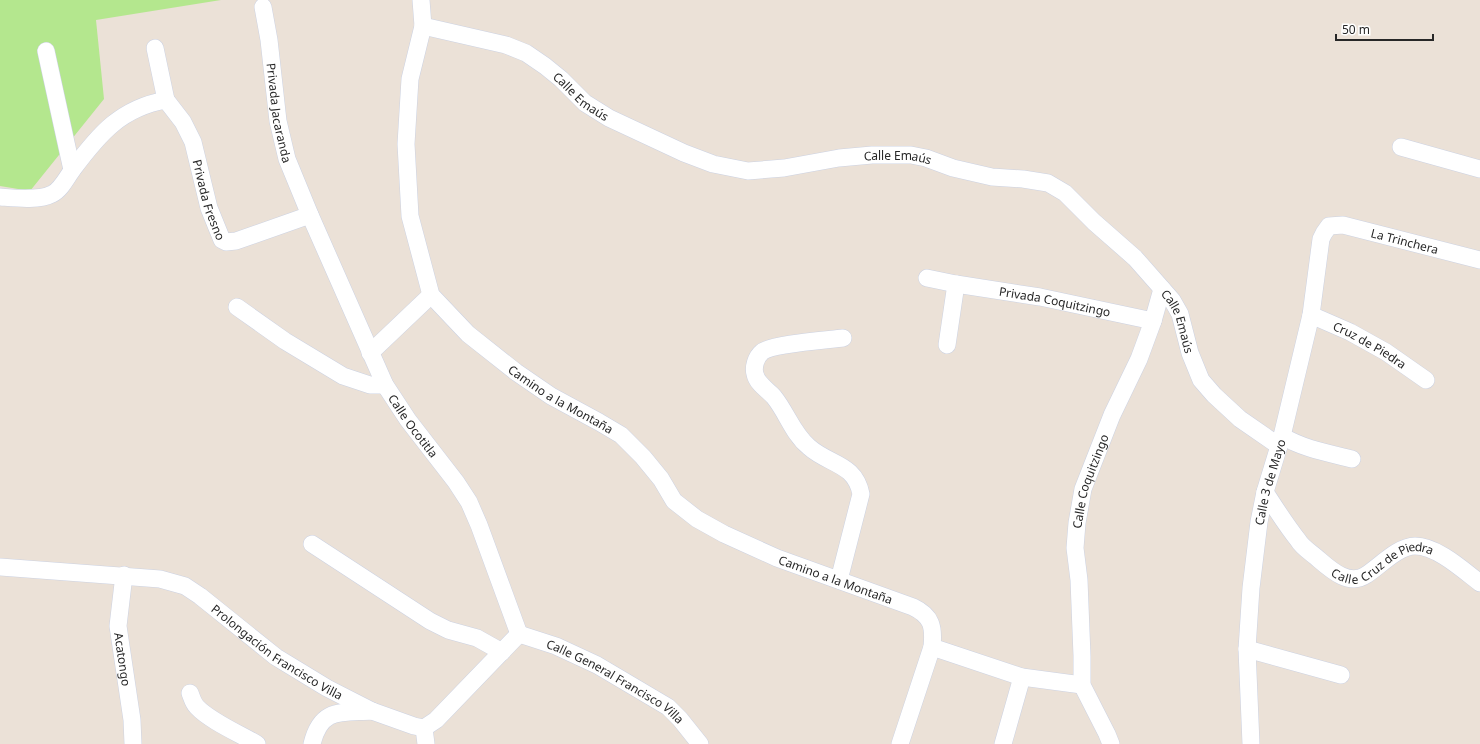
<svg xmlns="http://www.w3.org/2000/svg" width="1480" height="744" font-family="'Noto Sans',sans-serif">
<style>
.green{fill:#b4e78e}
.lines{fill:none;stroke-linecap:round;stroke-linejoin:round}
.minor-casing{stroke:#ccd2e2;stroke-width:18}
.minor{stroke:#fff;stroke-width:17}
.labels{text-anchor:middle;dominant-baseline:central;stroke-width:4;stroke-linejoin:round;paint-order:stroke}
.street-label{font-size:12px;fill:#272727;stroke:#fff}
</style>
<rect width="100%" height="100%" fill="#ebe1d7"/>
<path class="green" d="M0 0H221L96 20 104 99 30 191 0 186Z"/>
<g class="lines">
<g class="minor-casing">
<g id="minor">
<path id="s1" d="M421 0 423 26 410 79 406 144 410 216 431 295 468 334 516 372 551 396 599 422 621 435 643 457 661 479 674 501 697 519 724 534 777 558 913 607C932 616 934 627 932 647L900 744"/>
<path id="s2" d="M263 7 269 40 278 121 287 159 310 215 385 385 408 420 456 482 469 502 479 525 519 634"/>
<path id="s3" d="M423 26 506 45 526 53 545 66 561 79 585 103 609 118 684 153 713 164 748 171 784 168 839 158 872 155H911L926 158 953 168 992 177 1023 179 1048 183 1065 193 1094 222 1135 258 1172 300 1180 314 1190 353 1201 380 1214 395 1240 419 1279 446"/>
<path d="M155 48 166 100"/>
<path d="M46 51 72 170"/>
<path d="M1401 147 1480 169"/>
<path id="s4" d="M0 197C14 198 39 201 52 194 61 190 67 177 73 169 99 134 121 108 166 100L183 122 193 142 209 208 222 240 226 242 236 241 310 215"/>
<path id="s5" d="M927 278 956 284 1040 297 1153 321"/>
<path d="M237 307 285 341 343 376 370 385H385"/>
<path id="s6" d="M1311 315 1350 332 1386 352 1426 380"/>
<path d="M947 345 956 284"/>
<path d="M370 353 431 295"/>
<path d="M1282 436C1304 449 1328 453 1352 459"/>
<path id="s7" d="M1265 492C1276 509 1286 525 1298 540 1302 547 1310 552 1316 557 1329 568 1348 587 1366 575 1379 567 1398 546 1415 546 1437 546 1463 570 1480 583"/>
<path d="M312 544 430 621 448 630 477 638 502 652"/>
<path id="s8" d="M0 567 160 579 185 586 200 596 276 657 327 688 372 711 414 726 424 728 436 720 519 634"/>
<path id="s9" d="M124 575 118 626 132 720 133 744"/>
<path d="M839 580 861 494C855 463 829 465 809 447 793 434 787 413 774 397 768 390 757 384 755 374 753 367 756 357 762 352 771 344 828 340 843 338"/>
<path id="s10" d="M519 634 556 646 597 665 668 707 680 719 700 744"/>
<path d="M932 647 1022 677 1082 685"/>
<path d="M1247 649 1341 675"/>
<path d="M190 693C192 698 193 703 197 707 210 721 240 734 257 744"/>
<path d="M424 728 426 744"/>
<path d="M312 744C321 707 341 713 372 711"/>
<path d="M1003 744 1022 677"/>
<path id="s11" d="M1111 744 1107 734 1082 685V656L1079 580 1075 548 1077 523 1083 489 1112 415 1139 359 1153 321 1162 289"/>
<path id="s12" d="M1251 744 1247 649 1251 588 1259 522 1265 492 1282 436 1311 315 1321 239 1324 233 1329 226 1343 225 1480 260"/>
</g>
</g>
<use href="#minor" class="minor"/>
</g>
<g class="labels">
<g class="street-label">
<text stroke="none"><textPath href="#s3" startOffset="177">Calle Emaús</textPath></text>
<text stroke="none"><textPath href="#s2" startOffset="107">Privada Jacaranda</textPath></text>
<text stroke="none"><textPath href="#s3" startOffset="513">Calle Emaús</textPath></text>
<text stroke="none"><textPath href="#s4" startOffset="315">Privada Fresno</textPath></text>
<text stroke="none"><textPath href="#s12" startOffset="606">La Trinchera</textPath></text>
<text stroke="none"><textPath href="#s5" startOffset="130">Privada Coquitzingo</textPath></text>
<text stroke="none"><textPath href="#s3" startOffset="860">Calle Emaús</textPath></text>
<text stroke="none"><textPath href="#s6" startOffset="66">Cruz de Piedra</textPath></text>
<text stroke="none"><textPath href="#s1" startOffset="467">Camino a la Montaña</textPath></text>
<text stroke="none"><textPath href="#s2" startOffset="450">Calle Ocotitla</textPath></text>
<text stroke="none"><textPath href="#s11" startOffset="272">Calle Coquitzingo</textPath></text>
<text stroke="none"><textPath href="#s12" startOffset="264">Calle 3 de Mayo</textPath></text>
<text stroke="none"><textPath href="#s7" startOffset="161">Calle Cruz de Piedra</textPath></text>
<text stroke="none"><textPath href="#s1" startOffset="803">Camino a la Montaña</textPath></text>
<text stroke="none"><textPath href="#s8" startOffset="300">Prolongación Francisco Villa</textPath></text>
<text stroke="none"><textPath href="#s9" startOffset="85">Acatongo</textPath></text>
<text stroke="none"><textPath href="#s10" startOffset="108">Calle General Francisco Villa</textPath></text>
</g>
</g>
<path d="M1336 34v6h97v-6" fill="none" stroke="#272727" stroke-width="2"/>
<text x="1342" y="34" font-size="12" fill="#272727" stroke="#ffffff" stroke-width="3" paint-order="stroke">50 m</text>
</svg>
